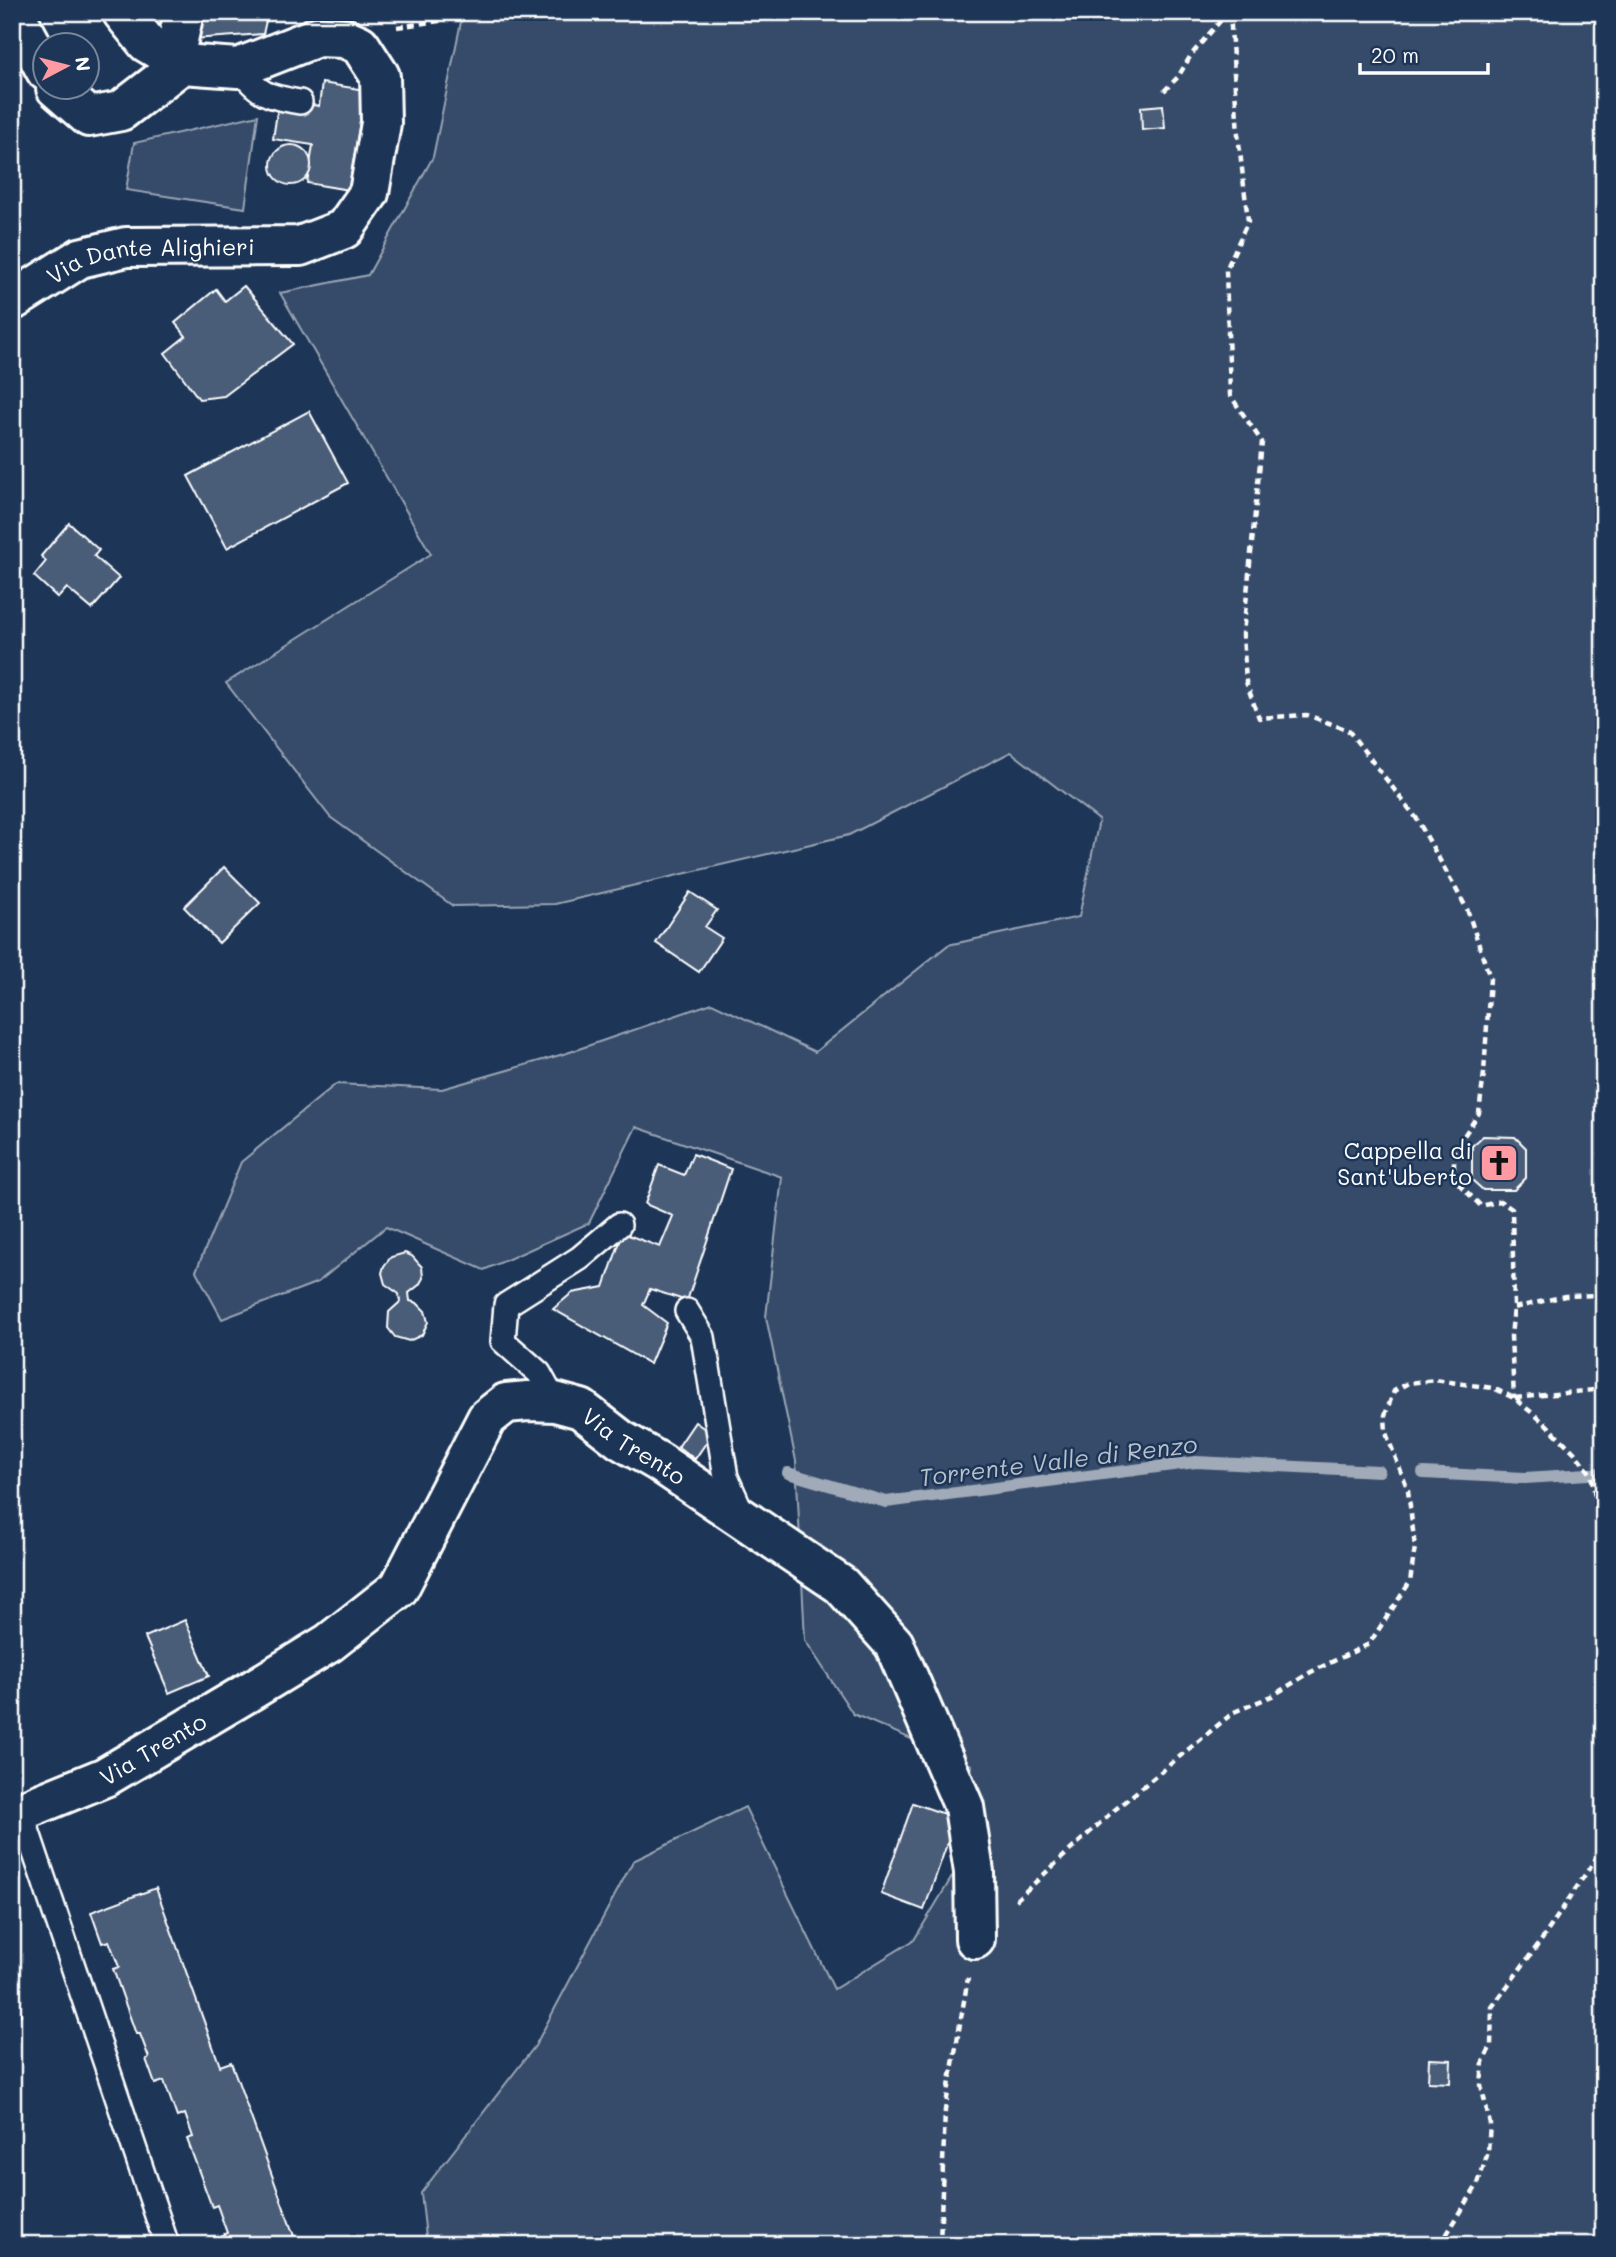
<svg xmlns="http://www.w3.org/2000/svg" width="1616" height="2257" font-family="Mali,sans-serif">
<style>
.green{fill:#364b69;stroke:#9aa5b4;stroke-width:2}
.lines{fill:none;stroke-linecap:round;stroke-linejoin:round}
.stream{stroke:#a0aab8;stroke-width:12}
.building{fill:#4a5d79;stroke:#fff;stroke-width:2}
.lane-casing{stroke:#fff;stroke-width:28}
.street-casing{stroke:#fff;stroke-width:44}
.path{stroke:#fff;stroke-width:4.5;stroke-dasharray:7 5;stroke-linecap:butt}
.lane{stroke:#1d3557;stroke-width:23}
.street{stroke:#1d3557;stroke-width:38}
.labels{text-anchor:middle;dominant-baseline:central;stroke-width:5;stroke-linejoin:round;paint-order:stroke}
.street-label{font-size:23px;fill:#fff;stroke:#1d3557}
.poi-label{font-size:23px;fill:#fff;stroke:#1d3557;text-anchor:end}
.water-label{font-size:24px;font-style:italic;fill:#b8c0ca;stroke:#1d3557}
</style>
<rect width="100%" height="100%" fill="#1d3557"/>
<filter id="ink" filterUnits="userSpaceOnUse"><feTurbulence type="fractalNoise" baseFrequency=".0143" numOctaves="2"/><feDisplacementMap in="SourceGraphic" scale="14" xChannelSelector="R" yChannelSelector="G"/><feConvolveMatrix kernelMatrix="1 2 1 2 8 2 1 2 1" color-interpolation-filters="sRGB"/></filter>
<g filter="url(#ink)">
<g class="green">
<path d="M463 12H1604V2245H427L421 2193 535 2046 633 1861 745 1807 834 1989 914 1940 958 1867 972 1765 853 1714 805 1640 796 1461 766 1317 782 1177 636 1127 589 1223 484 1270 386 1227 318 1282 222 1319 196 1271 241 1162 336 1084 442 1089 567 1053 712 1003 815 1052 948 945 1079 917 1099 820 1011 752 849 835 555 904 453 906 330 817 226 683 431 554 280 293 368 275 433 157Z"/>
<path d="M258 115 245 208 126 190 134 143Z"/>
</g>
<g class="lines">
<g class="stream">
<path d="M788 1473 886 1502 1196 1462 1379 1471"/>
<path d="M1423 1473 1525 1478 1604 1473"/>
</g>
</g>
<g class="building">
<path d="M196 12H268L263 34 193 39Z"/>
<path d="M322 83 365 90 349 190 307 183 313 145 273 139 279 99 319 106Z"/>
<path d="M1163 105 1165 128 1142 130 1141 107Z"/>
<circle cx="291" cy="165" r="20"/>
<path d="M244 286 293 344 224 396 199 399 165 353 186 336 175 323 216 289 225 301Z"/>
<path d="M309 411 348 483 227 548 188 476Z"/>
<path d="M69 523 99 550 94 556 119 578 92 609 67 588 58 598 34 576 46 561 41 556Z"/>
<path d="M224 867 260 903 219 943 184 907Z"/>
<path d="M690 892 717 910 705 927 722 938 699 972 656 943Z"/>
<path d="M1483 1136 1515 1137 1526 1148V1178L1514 1190H1483L1472 1180V1146Z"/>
<path d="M693 1154 731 1169 687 1301 650 1289 643 1305 667 1323 650 1364 553 1309 572 1293 604 1287 623 1233 660 1247 673 1216 645 1204 659 1165 684 1175Z"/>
<path d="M405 1253 412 1256 422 1267 423 1278 419 1285 409 1293 410 1301 417 1303 425 1311 428 1322 422 1335 409 1341 395 1337 388 1328 389 1312 400 1302 399 1294 385 1284 382 1273 384 1266 391 1257Z"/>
<path d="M695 1422 712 1434 695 1459 678 1447Z"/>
<path d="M185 1620 209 1676 169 1693 145 1637Z"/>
<path d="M913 1803 956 1818 924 1910 881 1894Z"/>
<path d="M156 1888 220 2066 231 2062 294 2236 288 2239 290 2245H225L222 2235 227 2233 217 2205 212 2207 187 2139 193 2137 185 2114 177 2117 164 2081 155 2084 146 2059 149 2058 140 2034H136L113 1969 119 1967 109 1941 102 1943 91 1912Z"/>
<path d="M12 1980 21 2015 12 2017Z"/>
<path d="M1429 2059 1451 2060 1450 2083 1428 2082Z"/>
</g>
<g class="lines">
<g class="lane-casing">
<g id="lane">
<path d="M238 68C260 95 266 96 300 102"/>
<path d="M687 1311 703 1337 726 1477 743 1515"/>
<path d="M555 1402 539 1373 503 1341 506 1305 580 1258 619 1225"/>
<path d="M21 1812 167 2245"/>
</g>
</g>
<g class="street-casing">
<g id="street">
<path d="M14 12 46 71"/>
<path d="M174 59 184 12"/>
<path d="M56 88 89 117 121 111 182 64"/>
<path id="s1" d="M12 301 80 258 126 247 300 246 344 229 369 193 381 123 380 76 360 45 344 38 317 37 238 68 182 64 147 43 122 12"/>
<path id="s2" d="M12 1815 105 1777 252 1690 329 1643 399 1588 487 1418 506 1403 528 1401 555 1402 581 1409 621 1440 659 1462 841 1585 894 1644 964 1807 974 1872 975 1939"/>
</g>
</g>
<g class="path">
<path d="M1230 12 1238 134 1248 221 1226 270 1230 395 1262 442 1243 634 1246 682 1259 718 1307 715 1348 730 1417 819 1467 909 1490 978 1484 1073 1479 1113 1454 1151V1179L1481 1206 1500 1201 1512 1209 1514 1308 1511 1336 1514 1398"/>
<path d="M397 27 439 21 448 12"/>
<path d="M1164 91 1178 77 1191 55 1228 12"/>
<path d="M1514 1308 1565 1296 1604 1295"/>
<path d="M1515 1398 1604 1389"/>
<path d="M1016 1900 1112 1812 1234 1712 1272 1696 1311 1672 1369 1644 1410 1582 1415 1547 1408 1490 1386 1433 1385 1415 1394 1391 1408 1383 1435 1380 1493 1388 1514 1398 1547 1425 1575 1453 1591 1474 1604 1545"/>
<path d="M940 2245 945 2110 968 1978"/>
<path d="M1440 2245 1478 2184 1488 2152 1490 2124 1481 2085 1483 2062 1491 2046 1492 2007 1543 1938 1604 1846"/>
</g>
<use href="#lane" class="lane"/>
<use href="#street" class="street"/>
</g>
</g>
<defs>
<g id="church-square" transform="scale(2.0125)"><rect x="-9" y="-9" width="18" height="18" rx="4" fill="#ff9aa2" stroke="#1d3557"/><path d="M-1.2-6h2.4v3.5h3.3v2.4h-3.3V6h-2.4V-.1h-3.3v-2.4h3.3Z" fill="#111"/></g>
</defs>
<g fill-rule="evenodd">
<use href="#church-square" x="1499" y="1163"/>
</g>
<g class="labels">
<g class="street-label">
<text stroke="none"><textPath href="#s1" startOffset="150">Via Dante Alighieri</textPath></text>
<text stroke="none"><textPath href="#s2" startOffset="807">Via Trento</textPath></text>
<text stroke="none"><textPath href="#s2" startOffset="156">Via Trento</textPath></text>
</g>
<g class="poi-label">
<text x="1472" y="1150">Cappella di<tspan x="1472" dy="26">Sant'Uberto</tspan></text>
</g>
<g class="water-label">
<text transform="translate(1058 1460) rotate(-7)">Torrente Valle di Renzo</text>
</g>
</g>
<rect width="1616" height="2257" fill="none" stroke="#1d3557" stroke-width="42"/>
<rect x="21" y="21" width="1574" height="2215" fill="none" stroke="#fff" stroke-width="2.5" filter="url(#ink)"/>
<g transform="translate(66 66) rotate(83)"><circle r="33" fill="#1d3557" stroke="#77869a" stroke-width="2"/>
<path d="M0-5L12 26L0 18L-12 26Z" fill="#ff9aa2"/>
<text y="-10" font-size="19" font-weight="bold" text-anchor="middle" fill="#ffffff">N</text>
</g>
<path d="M1360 63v10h128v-10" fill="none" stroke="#ffffff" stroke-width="3.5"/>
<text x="1371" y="63" font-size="21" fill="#ffffff" stroke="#1d3557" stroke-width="5" paint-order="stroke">20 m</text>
</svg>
